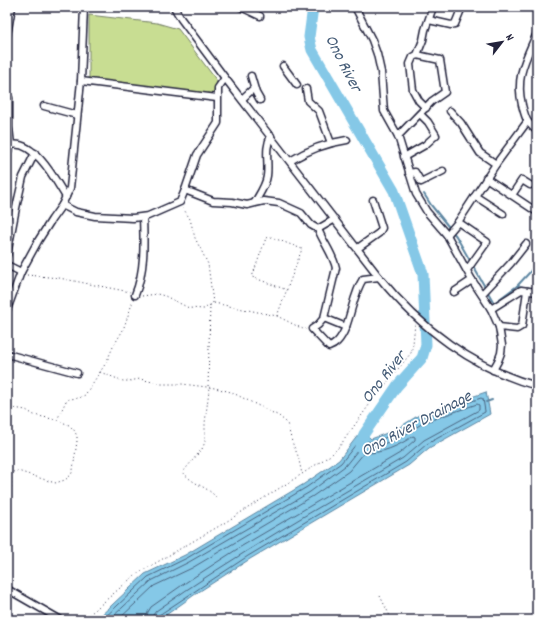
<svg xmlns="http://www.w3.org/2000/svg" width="544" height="627" font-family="Dekko,sans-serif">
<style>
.green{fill:#c8dd92;stroke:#758066}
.water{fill:#85c8e7;stroke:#5d86a2}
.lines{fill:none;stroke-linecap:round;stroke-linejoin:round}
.shore{stroke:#4a6480;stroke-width:1}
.stream{stroke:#5d86a2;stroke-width:2}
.river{stroke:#85c8e7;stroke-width:11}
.minor-casing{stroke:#22223b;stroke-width:9}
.path{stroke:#22223b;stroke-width:1;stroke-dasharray:1 3;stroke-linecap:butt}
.minor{stroke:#fff;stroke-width:6}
.labels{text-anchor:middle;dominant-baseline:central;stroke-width:3.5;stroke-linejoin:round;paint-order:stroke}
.water-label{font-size:17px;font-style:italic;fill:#455c77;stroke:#fff}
</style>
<rect width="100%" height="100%" fill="#fff"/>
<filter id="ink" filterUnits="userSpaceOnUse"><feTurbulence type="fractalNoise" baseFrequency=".025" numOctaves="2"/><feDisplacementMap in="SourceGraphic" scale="8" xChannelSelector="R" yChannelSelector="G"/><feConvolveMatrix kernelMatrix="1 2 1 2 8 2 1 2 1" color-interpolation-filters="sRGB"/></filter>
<g filter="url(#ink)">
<path class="green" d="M89 15 157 23 178 29 217 81 213 96 89 81Z"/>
<path class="water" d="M486 392 490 414 429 448 409 465 250 559 197 593 159 620H96L145 574 185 555 304 484 339 460 362 430 371 439 395 430 419 415Z"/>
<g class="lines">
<g class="shore">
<path d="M102 620 148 577 187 558 307 487 341 463 361 438C366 437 367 443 372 442L397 434 421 418 481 398 483 399 485 411V412L427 444 406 462 248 556 159 615 157 620"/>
<path d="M109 620 151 581 189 562 310 492 345 466 362 445 373 447 398 439 423 423 477 404 479 405V410L424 440 403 458C320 507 235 555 156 611L153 615 152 620"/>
<path d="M118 620 154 586 192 568 313 496 349 471 364 453C381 454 399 446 413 436L415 437V440L400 453 242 546 188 581 151 607 148 612 146 620"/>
</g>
<g class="stream">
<path d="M424 194 431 205 456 236 494 303 517 286 537 289"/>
<path d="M517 286 530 272 537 260"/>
<path d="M486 402 492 400"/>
</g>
<path class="river" d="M313 7 309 37 312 50 394 191 423 274 426 345 422 358 397 386 364 434 360 447"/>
<g class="minor-casing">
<g id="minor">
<path d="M174 7 181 19 225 78 379 277C420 328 474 369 537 386"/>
<path d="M241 7 260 16"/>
<path d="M355 7 372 40 377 54 381 72 384 111 398 136 416 194 427 212 447 235 472 280 491 309 499 327 502 345 501 353 498 361 493 370"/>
<path d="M429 20 451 25 455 24 462 7"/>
<path d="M537 33C526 59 515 76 522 105 526 120 526 121 537 131"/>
<path d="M7 35 12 7"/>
<path d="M283 66 297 85"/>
<path d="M251 76 256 93 260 100"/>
<path d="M81 81 217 98"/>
<path d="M306 89 308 101 319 111 331 143"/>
<path d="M7 96 9 98V127L11 145 7 153"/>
<path d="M242 99 254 88"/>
<path d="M44 106 77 115"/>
<path d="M426 108 419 101 413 90 410 64 413 57 417 55 423 40 425 30 433 7"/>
<path d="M450 111 461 123 480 153 496 164"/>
<path d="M398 136 432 101 445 92 440 60 417 55"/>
<path d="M11 145C34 139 56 181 66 197"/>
<path d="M404 157 425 145 436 135 428 122 420 114"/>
<path d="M290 161C308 150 326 143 347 140"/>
<path d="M409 173 415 172 421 182 443 171"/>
<path d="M486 178 537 212"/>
<path d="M185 190 213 201 232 202 247 205 264 201 279 203 301 213 311 225 318 229"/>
<path d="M512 195 522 180 530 185"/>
<path d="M475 196 503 214"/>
<path d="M255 202C259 195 266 185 267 176 269 162 264 149 271 136"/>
<path d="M62 205 76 212 95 216 133 218 148 216 180 202 185 190 197 155 218 123V88L225 78"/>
<path d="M335 219 318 229C323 242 333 254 336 268L324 318 318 325 312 329 329 347C332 346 335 344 337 342 351 327 351 297 363 279L379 277"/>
<path d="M458 222 487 242 467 270"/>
<path d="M447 235 458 222 496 164 527 122"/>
<path d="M358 248 379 233 382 228 373 200"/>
<path d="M7 255 16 208 23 177 35 153"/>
<path d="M7 265 21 272"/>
<path d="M454 292 472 280"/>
<path d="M482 294 511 263 526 244"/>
<path d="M135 295C145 271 144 243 143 217"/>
<path d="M491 309 521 290 537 292"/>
<path d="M7 310 21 272 38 241 52 219 62 205 70 188 81 81 84 7"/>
<path d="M324 318 346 327"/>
<path d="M499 327 517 329 522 326 527 291"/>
<path d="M7 354 77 373"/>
<path d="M7 589 61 620"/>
</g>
</g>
<g class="path">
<path d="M27 275 59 278 130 292"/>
<path d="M142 296 157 294 165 296 189 308 204 309 213 303 208 264 195 238 190 219 183 208"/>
<path d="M214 303 277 316 303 329H306"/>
<path d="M210 305 208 388 209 390 205 423V442L202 449 183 472C193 485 205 485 216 497"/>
<path d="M277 316 302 249 271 237 266 238 252 277 287 290"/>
<path d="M100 372 123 381H129L140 379 161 384H182L215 388 231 392 279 416 287 423 292 442 298 456 302 474"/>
<path d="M7 407 26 410 34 415 57 420 69 425 74 430 77 436V441L73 470 71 475 65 480 55 483 18 471 7 473"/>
<path d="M57 420 66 401 69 399 79 398 85 395 100 372 106 363 113 347 123 330 133 301"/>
<path d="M7 494 11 488V474"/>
<path d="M380 596 392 620"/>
<path d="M83 620 135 575 221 525 302 474 332 454 339 447 372 401 411 353 413 344 415 323"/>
</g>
<use href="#minor" class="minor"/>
</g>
</g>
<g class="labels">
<g class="water-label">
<text transform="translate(342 64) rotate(63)">Ono River</text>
<text transform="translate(385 378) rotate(-52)">Ono River</text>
<text transform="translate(417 425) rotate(-28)">Ono River Drainage</text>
</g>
</g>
<rect width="544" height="627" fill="none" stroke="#fff" stroke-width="24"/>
<rect x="12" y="12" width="520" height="603" fill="none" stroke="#22223b" stroke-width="1.5" filter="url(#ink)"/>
<g transform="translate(502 42) rotate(59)" stroke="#ffffff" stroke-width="3" paint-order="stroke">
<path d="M0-3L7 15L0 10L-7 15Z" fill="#22223b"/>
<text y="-6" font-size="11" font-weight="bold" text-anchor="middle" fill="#22223b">N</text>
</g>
</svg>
